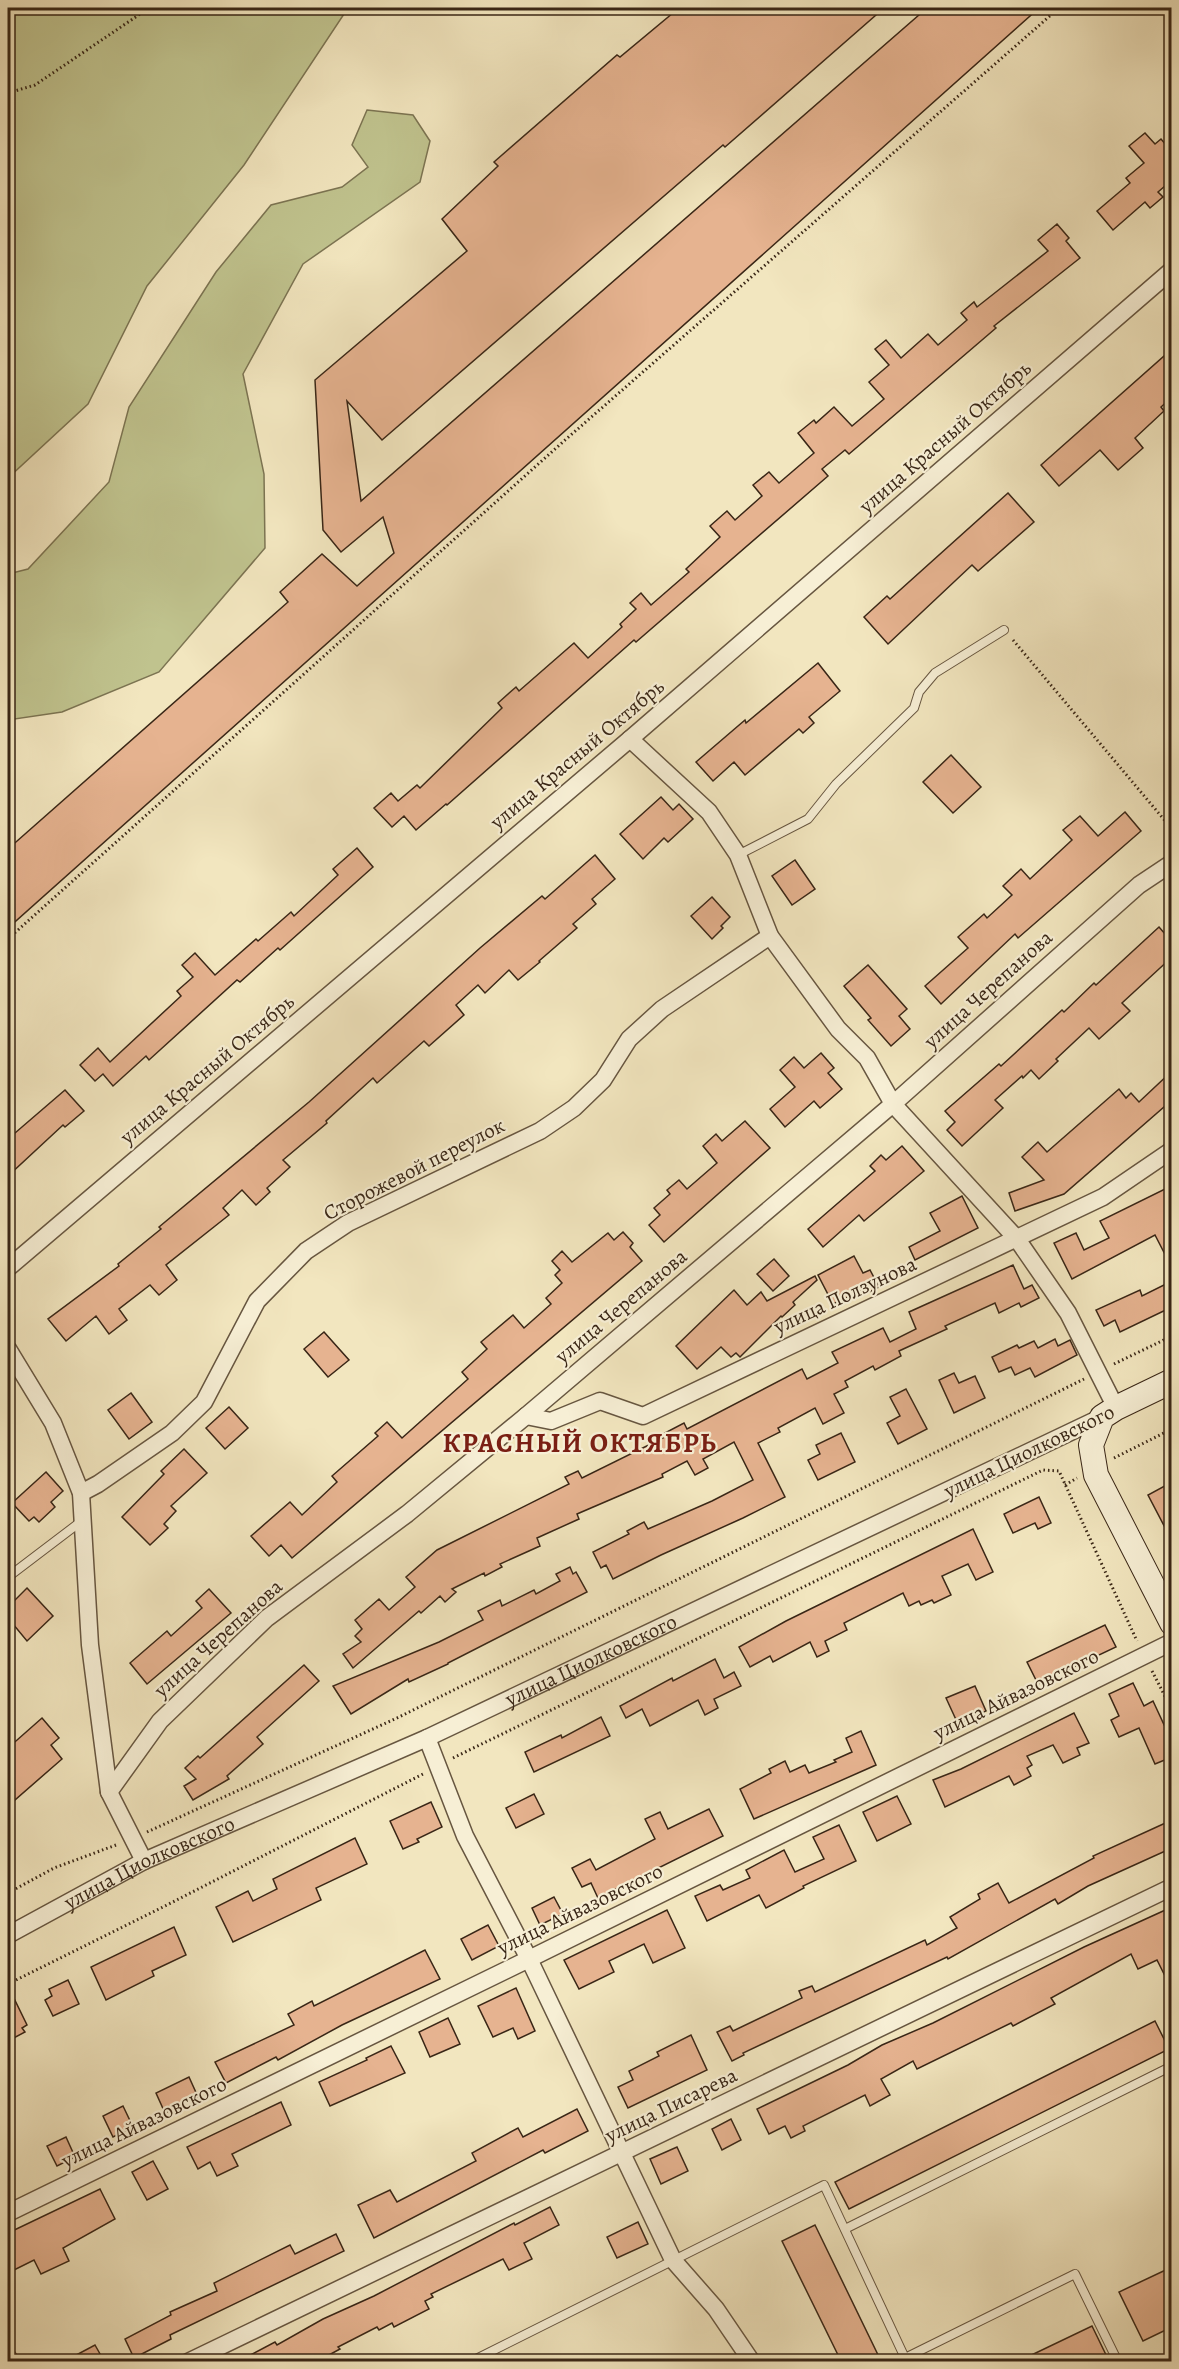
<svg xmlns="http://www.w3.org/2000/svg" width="1179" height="2369" font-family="Alegreya,serif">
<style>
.green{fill:#c0c38e;stroke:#7c7452;stroke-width:1.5}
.building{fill:#e6b390;stroke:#392616;stroke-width:1.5}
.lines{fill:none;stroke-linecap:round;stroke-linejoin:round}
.lane-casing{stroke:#675640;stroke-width:10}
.street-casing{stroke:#675640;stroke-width:19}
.secondary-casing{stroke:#392616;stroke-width:26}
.path{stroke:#392616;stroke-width:3;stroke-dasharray:1.5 3;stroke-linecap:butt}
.lane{stroke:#f7efd5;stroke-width:8}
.street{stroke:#f7efd5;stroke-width:16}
.secondary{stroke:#f7efd5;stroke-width:24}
.labels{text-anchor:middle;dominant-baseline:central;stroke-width:4.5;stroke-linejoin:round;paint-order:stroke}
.street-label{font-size:21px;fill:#392616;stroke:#f7efd5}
.district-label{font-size:27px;font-weight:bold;letter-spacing:1.5px;fill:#7a1f14;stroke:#f7efd5}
</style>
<rect width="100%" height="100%" fill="#f2e6bf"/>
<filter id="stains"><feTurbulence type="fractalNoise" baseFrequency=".00333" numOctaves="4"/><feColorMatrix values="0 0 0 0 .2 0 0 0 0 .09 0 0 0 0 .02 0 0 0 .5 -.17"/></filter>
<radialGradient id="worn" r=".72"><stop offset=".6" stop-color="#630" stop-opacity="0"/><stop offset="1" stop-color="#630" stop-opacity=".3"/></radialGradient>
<g class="green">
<path d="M8 8H348L244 165 147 286 88 404 8 478Z"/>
<path d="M367 110 413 115 430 141 420 182 303 264 243 374 264 474 265 548 159 672 62 712 8 720V574L28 569 109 482 129 407 216 272 271 205 342 187 368 167 352 145Z"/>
</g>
<g class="building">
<path d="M679 8H884L725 147 723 145 382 440 347 401 361 501 927 8H1039L8 928V849L288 602 280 592 322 554 357 586 394 553 383 517 341 552 323 530 315 380 467 251 442 219 498 166 494 162 617 55 620 57Z"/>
<path d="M1145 133 1155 144 1161 139 1172 152V180L1158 192 1163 197 1150 208 1145 202 1113 230 1097 211 1130 183 1126 178 1144 163 1129 146Z"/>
<path d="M1057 224 1069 238 1066 241 1080 258 994 326 996 328 849 454 845 450 822 469 828 476 636 642 634 640 447 805 446 804 416 830 404 816 392 827 374 808 391 793 398 801 417 785 420 788 502 708 498 703 516 687 519 691 574 643 588 658 622 627 620 624 636 609 630 603 641 593 651 605 689 572 686 569 720 537 710 526 727 511 735 520 762 496 753 485 769 472 779 483 814 453 798 433 814 420 816 423 834 407 852 426 884 399 869 382 889 365 875 349 886 340 901 358 928 334 938 345 967 320 961 313 974 302 977 307 1048 251 1038 240Z"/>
<path d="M1172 349V397L1161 407 1164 411 1135 438 1143 448 1118 470 1100 450 1059 486 1041 465Z"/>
<path d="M1008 493 1034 522 978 571 972 565 888 644 864 617 887 596 890 599Z"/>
<path d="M818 663 840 691 809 717 814 723 803 733 799 729 745 775 734 762 713 781 696 762 745 720 746 723Z"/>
<path d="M951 755 981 787 953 813 923 782Z"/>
<path d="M661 797 673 810 679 804 693 819 668 842 664 838 643 859 620 834Z"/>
<path d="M1125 812 1141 831 1018 938 1015 934 941 1004 925 986 968 948 958 937 984 914 987 918 1012 895 1003 886 1021 869 1030 879 1072 840 1063 830 1080 816 1098 836Z"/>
<path d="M357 848 373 867 280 950 278 948 240 982 237 980 149 1060 146 1056 113 1086 103 1074 95 1081 80 1065 98 1048 110 1062 181 996 177 991 193 977 182 965 195 953 215 975 256 939 258 941 291 912 294 916 338 875 333 869Z"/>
<path d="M595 855 615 879 592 899 596 904 573 924 577 928 539 961 540 962 518 980 509 970 485 993 478 985 456 1005 464 1015 429 1046 424 1041 377 1083 373 1078 326 1121 327 1123 283 1160 290 1167 267 1188 270 1192 256 1205 242 1190 223 1208 229 1215 166 1265 177 1280 159 1295 150 1285 119 1309 127 1320 109 1334 96 1316 66 1341 48 1319 119 1266 118 1264 161 1229 159 1227 309 1102 480 948 542 896 545 899Z"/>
<path d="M795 860 815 889 792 905 772 876Z"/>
<path d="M712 897 730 917 721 926 723 928 712 939 691 916Z"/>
<path d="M1159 927 1172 942V957L1122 1003 1130 1011 1099 1039 1089 1028 1056 1059 1058 1061 1039 1079 1031 1070 1023 1078 1022 1076 995 1100 1003 1108 962 1146 947 1130 955 1122 945 1111 999 1064 1001 1066 1062 1010 1064 1012 1094 983 1096 985Z"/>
<path d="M868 965 907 1009 899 1016 910 1029 891 1046 868 1020 871 1018 844 986Z"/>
<path d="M821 1053 834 1068 828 1073 842 1089 820 1108 814 1101 785 1127 770 1109 795 1087 780 1070 794 1057 804 1068Z"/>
<path d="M1172 1071V1114L1164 1107 1064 1194 1015 1211 1009 1193 1044 1180 1022 1157 1038 1142 1047 1152 1119 1089 1126 1098 1131 1093 1139 1102Z"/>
<path d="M65 1090 84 1111 65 1127 63 1125 8 1176V1139Z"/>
<path d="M745 1121 770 1148 664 1242 649 1225 660 1215 654 1208 670 1194 667 1190 679 1180 687 1189 717 1163 703 1146 716 1134 722 1141Z"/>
<path d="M902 1146 924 1171 864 1221 859 1215 823 1247 808 1229 875 1171 870 1166 881 1155 886 1160Z"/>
<path d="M1165 1189 1172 1202V1268L1155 1235 1072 1279 1054 1243 1076 1233 1084 1250 1109 1238 1100 1221Z"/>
<path d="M962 1196 978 1228 915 1260 909 1247 940 1231 930 1213Z"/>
<path d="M623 1232 633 1243 630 1247 642 1261 292 1558 281 1545 269 1556 251 1536 290 1502 302 1515 337 1482 332 1476 378 1436 375 1433 387 1422 402 1438 468 1379 462 1372 487 1349 481 1342 513 1315 524 1328 551 1304 546 1298 562 1283 555 1275 560 1270 552 1261 562 1251 572 1262 608 1233 614 1240Z"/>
<path d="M854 1256 863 1273 870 1270 879 1287 864 1295 862 1290 833 1304 818 1275Z"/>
<path d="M774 1259 789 1276 773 1291 757 1274Z"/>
<path d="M1013 1265 1024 1289 1032 1285 1039 1298 1021 1307 1019 1303 999 1313 995 1303 945 1326 947 1329 899 1351 901 1356 875 1370 873 1366 845 1381 848 1387 834 1394 844 1413 823 1424 815 1408 778 1428 780 1432 758 1443 785 1497 743 1518 661 1555 613 1579 606 1565 601 1568 593 1552 629 1534 627 1531 644 1522 648 1529 712 1501 753 1480 734 1442 703 1459 708 1468 695 1475 687 1461 662 1474 663 1477 577 1514 579 1519 537 1538 540 1546 500 1564 502 1567 485 1576 484 1573 452 1589 456 1592 445 1602 440 1596 421 1613 419 1611 353 1668 343 1654 361 1642 355 1636 362 1629 355 1620 379 1599 389 1610 415 1587 406 1577 437 1550 569 1484 565 1477 578 1471 582 1478 663 1438 661 1435 684 1423 687 1429 802 1369 807 1379 838 1363 832 1352 883 1328 890 1342 916 1329 909 1312Z"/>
<path d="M815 1276 817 1280 793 1302 795 1305 782 1317 781 1316 740 1357 736 1353 731 1357 721 1347 697 1369 676 1346 734 1290 747 1305 761 1292 767 1301Z"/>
<path d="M1172 1281V1307L1120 1332 1115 1320 1104 1326 1096 1310 1140 1290 1142 1296Z"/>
<path d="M324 1332 349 1360 328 1377 304 1349Z"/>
<path d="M1055 1339 1058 1346 1070 1340 1077 1355 1035 1377 1030 1368 1015 1375 1011 1367 999 1372 992 1357 1017 1345 1019 1348 1034 1341 1038 1348Z"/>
<path d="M954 1373 959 1383 975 1376 985 1398 954 1413 939 1380Z"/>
<path d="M906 1389 927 1429 898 1444 887 1423 900 1416 890 1397Z"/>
<path d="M131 1393 152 1422 129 1439 108 1410Z"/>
<path d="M229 1407 248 1428 225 1449 206 1428Z"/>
<path d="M841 1433 855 1462 818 1480 808 1460 820 1454 816 1445Z"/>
<path d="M184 1449 207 1473 171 1506 176 1511 164 1524 168 1528 150 1545 122 1517 164 1474 161 1471Z"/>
<path d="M46 1472 63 1491 51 1502 55 1507 39 1522 34 1517 29 1521 12 1503Z"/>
<path d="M1172 1482V1541L1148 1495Z"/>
<path d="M1039 1497 1051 1523 1038 1529 1035 1523 1013 1533 1004 1514Z"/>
<path d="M973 1529 993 1572 976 1580 968 1564 942 1576 951 1595 934 1603 932 1600 921 1605 919 1601 909 1606 903 1593 844 1623 847 1630 825 1641 829 1651 817 1657 810 1642 773 1662 770 1656 750 1667 739 1647 786 1621Z"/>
<path d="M570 1567 573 1574 576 1572 587 1592 448 1663V1664L409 1682 408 1679 351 1714 333 1686 439 1642 483 1620 478 1611 500 1600 502 1606 534 1590 536 1594 560 1581 556 1574Z"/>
<path d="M27 1588 53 1616 27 1641 8 1618V1607Z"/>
<path d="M209 1589 231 1613 147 1684 130 1663 167 1631 171 1636 202 1608 196 1601Z"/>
<path d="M1105 1625 1116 1647 1038 1684 1027 1662Z"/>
<path d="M715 1659 724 1678 734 1672 741 1686 714 1699 718 1708 705 1715 698 1700 650 1726 642 1709 626 1718 620 1706 672 1678 673 1681Z"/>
<path d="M304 1665 319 1681 257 1737 263 1744 227 1776 229 1779 193 1800 184 1786 196 1779 185 1768 198 1756 200 1758Z"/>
<path d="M1133 1683 1144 1706 1153 1701 1172 1742V1757L1155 1764 1139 1728 1119 1737 1111 1720 1119 1716 1109 1694Z"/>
<path d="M975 1686 986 1711 958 1724 946 1698Z"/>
<path d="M1074 1713 1089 1743 1077 1748 1080 1755 1063 1763 1053 1745 1027 1756 1032 1765 1027 1768 1031 1776 1014 1785 1009 1776 945 1807 933 1780 961 1769Z"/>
<path d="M601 1717 610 1736 534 1772 525 1752 561 1735 562 1738Z"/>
<path d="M42 1718 59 1738 51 1745 62 1759 8 1806V1748Z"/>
<path d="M861 1731 876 1765 754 1819 740 1789 771 1773 769 1769 785 1761 790 1772 805 1765 809 1773 836 1762 834 1760 852 1752 846 1738Z"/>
<path d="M534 1794 544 1814 516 1828 506 1808Z"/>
<path d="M897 1796 911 1824 877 1841 863 1812Z"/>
<path d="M431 1802 442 1827 417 1839 419 1842 403 1849 390 1821Z"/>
<path d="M709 1809 723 1836 598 1898 591 1883 582 1887 572 1868 590 1859 596 1870 655 1839 645 1819 660 1812 668 1829Z"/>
<path d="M1172 1820V1848L1088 1886 1058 1904 1055 1899 948 1959 947 1957 743 2053 744 2055 732 2061 717 2032 730 2026 733 2031 802 1998 799 1991 812 1986 815 1992 925 1940 927 1945 957 1928 950 1917 980 1899 978 1894 998 1883 1009 1903 1094 1858 1093 1856Z"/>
<path d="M839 1825 856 1861 803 1886 804 1888 766 1908 759 1895 707 1921 695 1896 720 1885 723 1890 750 1878 746 1870 784 1850 795 1872 824 1859 813 1837Z"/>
<path d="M355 1838 367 1864 316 1888 321 1900 233 1942 216 1907 248 1891 253 1901 277 1889 273 1879Z"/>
<path d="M554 1897 563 1914 540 1925 532 1908Z"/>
<path d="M1172 1907V1942L1165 1945 1172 1959V1990L1157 1960 1138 1969 1131 1954 1051 1998 1055 2004 1013 2026 1011 2023 917 2069 913 2061 881 2079 890 2095 870 2106 865 2095 803 2126 805 2131 791 2138 785 2126 769 2134 757 2109 848 2065 882 2045 933 2023 1084 1947Z"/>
<path d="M667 1910 685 1948 653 1963 644 1944 609 1961 614 1972 579 1989 564 1960Z"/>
<path d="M488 1925 499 1946 472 1960 461 1939Z"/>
<path d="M174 1927 186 1955 152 1971 154 1976 106 2000 91 1967Z"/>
<path d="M425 1950 440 1979 342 2025 278 2060 276 2057 226 2083 215 2062 294 2025 288 2014 312 2001 314 2006Z"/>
<path d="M68 1980 79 2004 53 2016 45 2000 52 1996 49 1989Z"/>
<path d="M8 1986 27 2025 22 2028 25 2032 8 2041Z"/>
<path d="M516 1988 535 2031 518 2039 513 2028 493 2037 478 2006Z"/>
<path d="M448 2018 460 2044 430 2057 419 2032Z"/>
<path d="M1155 2021 1169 2049 849 2209 835 2182Z"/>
<path d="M691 2035 707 2070 628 2108 618 2087 633 2080 629 2071 659 2056 657 2052Z"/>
<path d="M391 2046 405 2073 330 2106 319 2082 367 2060 366 2058Z"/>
<path d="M189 2077 198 2097 165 2113 156 2093Z"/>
<path d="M281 2102 291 2125 232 2154 238 2166 217 2176 210 2162 198 2169 187 2147Z"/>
<path d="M123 2106 133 2127 113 2137 103 2116Z"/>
<path d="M577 2109 588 2131 545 2153 543 2150 374 2238 358 2205 390 2190 397 2202 476 2161 472 2153 518 2128 523 2137Z"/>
<path d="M731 2119 741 2140 722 2150 712 2129Z"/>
<path d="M66 2137 75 2157 57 2166 47 2146Z"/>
<path d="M677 2147 688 2171 661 2184 650 2159Z"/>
<path d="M153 2161 168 2189 147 2200 132 2172Z"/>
<path d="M100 2189 115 2219 63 2248 69 2261 41 2274 34 2260 8 2273V2233Z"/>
<path d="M550 2207 559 2225 524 2243 532 2259 509 2270 503 2259 431 2294 433 2297 425 2301 429 2309 394 2327 392 2323 379 2330 377 2327 338 2347 340 2349 318 2361H239L275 2342 277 2345 323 2319 374 2296 514 2223 515 2225Z"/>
<path d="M638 2222 648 2244 617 2258 607 2237Z"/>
<path d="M815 2225 881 2361H841L782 2241Z"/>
<path d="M336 2234 344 2251 170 2335 171 2339 134 2358 125 2339 171 2315 170 2312 217 2291 214 2283 290 2245 295 2254Z"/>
<path d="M1172 2267V2327L1143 2341 1119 2292Z"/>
<path d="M1092 2326 1109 2361H1019Z"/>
<path d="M95 2345 104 2361H65Z"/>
</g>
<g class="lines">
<g class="lane-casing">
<g id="lane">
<path d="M738 855 808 819 836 784 914 708 919 692 935 673 1004 630"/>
<path d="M8 1577 83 1520"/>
<path d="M845 2229 1172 2066"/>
<path d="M470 2362 824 2185 905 2358 1075 2274 1118 2362"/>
</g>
</g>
<g class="street-casing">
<g id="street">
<path d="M630 739 709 812 738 855 770 936 838 1029 867 1058 893 1104 1017 1239 1068 1313 1116 1408"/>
<path d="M8 1268 630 739 1172 270"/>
<path d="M8 1349 53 1423 81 1493 90 1645 109 1792 144 1861"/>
<path d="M526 1416 551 1421 600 1401 643 1416 1103 1197 1172 1150"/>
<path d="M81 1493 98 1484 172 1433 204 1402 257 1301 306 1251 348 1223 540 1131 574 1108 603 1080 629 1039 662 1009 770 936"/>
<path d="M427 1738 465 1836 529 1959 673 2260 716 2309 752 2362"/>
<path d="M109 1792 160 1721 267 1618 407 1514 526 1416 893 1104 1139 885 1172 863"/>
<path id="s1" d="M8 1935 144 1861 427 1738 1102 1417"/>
<path d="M8 2213 529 1959 1172 1642"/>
<path d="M8 2357 10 2362"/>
<path d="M188 2362 1172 1887"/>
</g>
</g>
<g class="secondary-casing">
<path id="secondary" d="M1172 1381 1116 1408 1102 1417 1091 1445 1096 1475 1172 1623"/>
</g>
<g class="path">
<path d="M8 93 35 85 149 8"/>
<path d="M1013 640 1172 829"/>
<path d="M8 939 564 441 1059 8"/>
<path d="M1114 1364 1172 1336"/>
<path d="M1114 1458 1172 1429"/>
<path d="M1065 1485 1077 1478"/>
<path d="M1152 1671 1172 1710"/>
<path d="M453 1758 1043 1470 1059 1471 1137 1641"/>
<path d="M147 1832 397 1718 1084 1379"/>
<path d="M8 1893 54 1868 116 1845"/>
<path d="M8 1984 167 1905 423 1774"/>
</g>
<use href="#lane" class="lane"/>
<use href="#street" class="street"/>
<use href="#secondary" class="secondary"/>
</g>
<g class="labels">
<g class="street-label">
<text transform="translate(945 437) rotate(-41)">улица Красный Октябрь</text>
<text transform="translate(577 754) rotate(-40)">улица Красный Октябрь</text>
<text transform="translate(988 989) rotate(-42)">улица Черепанова</text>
<text transform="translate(207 1069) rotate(-40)">улица Красный Октябрь</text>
<text transform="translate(414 1169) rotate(-27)">Сторожевой переулок</text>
<text transform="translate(845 1295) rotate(-25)">улица Ползунова</text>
<text transform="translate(621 1306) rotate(-40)">улица Черепанова</text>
<text transform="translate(1029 1451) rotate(-26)">улица Циолковского</text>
<text transform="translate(218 1638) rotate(-42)">улица Черепанова</text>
<text stroke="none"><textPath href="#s1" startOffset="645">улица Циолковского</textPath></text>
<text transform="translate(1016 1694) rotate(-26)">улица Айвазовского</text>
<text stroke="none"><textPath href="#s1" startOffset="159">улица Циолковского</textPath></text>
<text transform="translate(580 1909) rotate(-26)">улица Айвазовского</text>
<text transform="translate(671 2105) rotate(-26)">улица Писарева</text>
<text transform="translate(144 2122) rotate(-26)">улица Айвазовского</text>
</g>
<g class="district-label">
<text x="580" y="1443">КРАСНЫЙ ОКТЯБРЬ</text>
</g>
</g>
<rect width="1179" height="2369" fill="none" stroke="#f2e6bf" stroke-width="30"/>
<rect x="9" y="9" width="1161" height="2351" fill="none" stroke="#392616" stroke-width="3"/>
<rect x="15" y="15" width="1149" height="2339" fill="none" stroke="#392616" stroke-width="1.5"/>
<rect width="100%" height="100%" filter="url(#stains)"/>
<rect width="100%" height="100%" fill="url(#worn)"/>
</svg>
